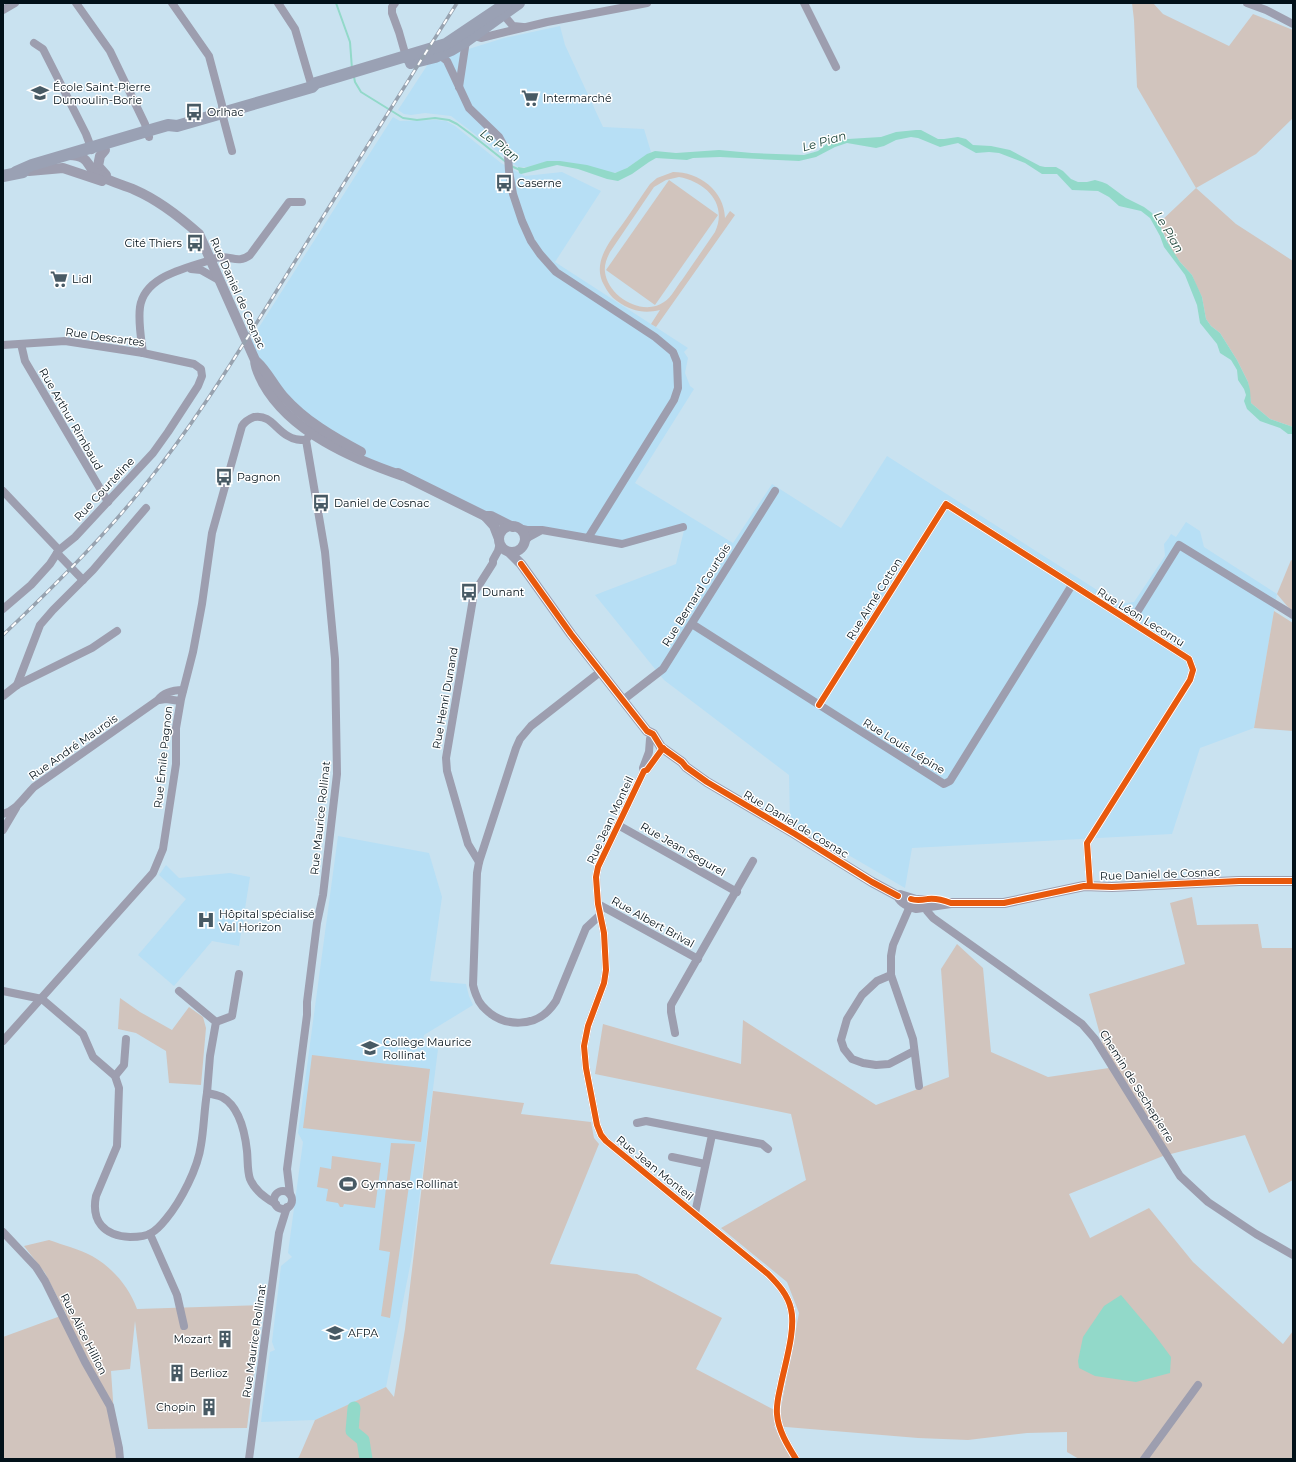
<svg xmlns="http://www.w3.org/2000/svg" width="1296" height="1462" font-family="Montserrat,sans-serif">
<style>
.built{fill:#b7dff5}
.green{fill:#d1c4bd;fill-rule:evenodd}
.water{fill:#92d9c9}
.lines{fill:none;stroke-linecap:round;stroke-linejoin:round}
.stream{stroke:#92d9c9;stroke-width:2}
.river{stroke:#92d9c9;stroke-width:13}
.minor{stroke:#9d9eaf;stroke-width:8}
.tertiary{stroke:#9d9eaf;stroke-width:10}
.primary{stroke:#9aa1b4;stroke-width:12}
.rail-casing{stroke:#97a2af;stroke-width:3.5}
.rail{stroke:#fff;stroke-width:2;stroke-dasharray:6;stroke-linecap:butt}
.cycleway-casing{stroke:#fff;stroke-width:8}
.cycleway{stroke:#e8590c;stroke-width:6}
.labels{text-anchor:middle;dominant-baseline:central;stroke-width:3;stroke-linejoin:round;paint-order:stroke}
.poi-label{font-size:11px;fill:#021119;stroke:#fff;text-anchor:start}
.street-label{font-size:11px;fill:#021119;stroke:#fff}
.water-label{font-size:12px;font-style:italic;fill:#184135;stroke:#fff}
</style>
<rect width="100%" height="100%" fill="#c9e2f0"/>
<g class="built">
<path d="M560 26 565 45 603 127 644 129 651 152 622 171 613 173 549 161 527 167H518L451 116 425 113 411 115 404 114 398 110 430 61 504 38Z"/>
<path d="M393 117 400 121 436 120 446 121 455 126 501 163 525 176 562 172 601 191 555 262 688 348 684 352 688 358 685 373 690 386 694 389 635 483 733 543 772 484 841 528 887 456 1119 604 1134 602 1165 556 1164 544 1168 539 1171 534 1176 537 1186 522 1200 531 1204 547 1277 594 1254 728 1200 748 1172 834 912 848 905 888 790 821 789 775 664 680 595 595 676 564 684 530 625 547 518 526 316 440 245 349Z"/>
<path d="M338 836 429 853 442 897 430 981 466 984 469 996 473 1005 424 1035 422 1046 438 1049 412 1256 386 1387 315 1420 261 1422 270 1352 275 1350 272 1342 281 1266 292 1257 288 1253 303 1142 298 1133Z"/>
<path d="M166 865 179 878 230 873 250 877 239 946 212 941 174 986 138 955 186 899 159 875Z"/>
</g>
<g class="green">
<path d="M1132 3H1153L1163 14 1229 46 1253 14 1293 30V118L1256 154 1196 188 1236 224 1293 261V427L1270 419 1251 403 1248 382 1237 360 1220 333 1211 326 1206 319 1202 297 1196 285 1192 275 1180 262 1171 249 1159 223 1196 188 1137 87 1134 20Z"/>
<path d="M673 172C699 172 724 190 725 218L730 211 735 215 656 327 651 324 660 310C644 314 631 311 617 301 611 297 607 291 604 285 591 262 611 240 624 222 633 209 641 197 650 184L657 178ZM679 177C706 182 728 204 715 232 704 248 693 264 682 280 676 287 672 297 664 302 643 317 608 297 605 272 604 265 607 258 610 252L654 187 666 180Z"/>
<path d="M669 180 718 215 655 305 606 270Z"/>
<path d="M1291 560 1293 561V613L1277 594Z"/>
<path d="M1274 611 1293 623V731L1254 728Z"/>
<path d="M1192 897 1197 925 1258 924 1262 948H1292L1293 1180 1269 1193 1245 1135 1163 1156 1069 1194 1090 1238 1149 1208 1193 1262 1283 1344 1293 1331V1459H1079L1067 1452V1432L1027 1433 968 1440 918 1438 774 1426 792 1459H297L299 1457 315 1420 386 1387 394 1397 405 1329 433 1091 524 1103 521 1114 591 1122 594 1138 599 1144 550 1264 637 1274 722 1318 696 1369 780 1413 799 1313 787 1282 721 1228 806 1180 791 1114 595 1074 603 1024 741 1064 743 1020 876 1105 949 1077 941 969 957 944 983 968 991 1052 1048 1077 1109 1068 1089 994 1185 964 1170 903Z"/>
<path d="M120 998 140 1012 172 1030 189 1007 203 1017 206 1028 201 1085 169 1083 166 1051 136 1033 118 1029Z"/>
<path d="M312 1055 430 1069 421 1142 303 1128Z"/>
<path d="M391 1143 415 1144 390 1318 381 1316 390 1252 379 1250Z"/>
<path d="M332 1156 381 1163 375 1208 344 1204 343 1207H340L338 1203 326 1201 328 1189 317 1187 320 1167 331 1169Z"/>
<path d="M49 1240C63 1245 79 1249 92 1256 113 1268 129 1287 137 1309L262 1305 247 1428 148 1429 135 1321 130 1369 111 1371 117 1459H3V1337L66 1314 45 1273 24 1246Z"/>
</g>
<g class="water">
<path d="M916 130H921L938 139H944L958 137 966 139 973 145 991 146 1010 150 1040 166 1045 167H1056L1063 171 1071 179 1078 182H1087L1095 180 1102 182 1107 184 1126 198 1144 207 1152 213 1159 223 1166 240 1180 262 1192 275 1202 297 1206 319 1211 326 1220 333 1237 360 1248 382 1250 390 1251 403 1270 419 1293 427V434H1288L1280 428 1260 421 1247 409 1244 401 1246 395 1244 389 1238 380 1237 370 1231 360 1220 353 1217 344 1200 323 1197 305 1185 275 1164 247 1160 236 1150 218 1141 211 1119 206 1109 197 1098 191 1072 190 1057 174H1042L1025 163 999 153 989 152 976 153 958 143 940 147 918 138 911 137 896 140 884 146 876 148 847 143 835 147 816 157 799 161 720 157 693 158 687 160 656 158 649 162 632 174 618 181 607 179 578 169 557 165 521 174 519 173 518 167 524 168 547 161H560L587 165 615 173 627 168 647 154 655 151 676 153 719 150 752 153 804 155 818 151 828 143 848 139 881 137 896 132Z"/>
<path d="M1121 1295 1154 1334 1171 1357 1170 1373 1136 1382 1095 1376 1079 1368 1078 1361 1083 1337 1104 1306Z"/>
</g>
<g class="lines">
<g class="stream">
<path d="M336 3 350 42 352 69"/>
<path d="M354 77 355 82 361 92 403 118 417 120 435 118 449 120 457 124 472 135 506 162"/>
<path d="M511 166 520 170"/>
</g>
<path class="river" d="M354 1408 352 1431 363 1440 366 1459"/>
<g class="minor">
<path d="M76 3 110 51 145 124 149 137"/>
<path d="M172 3 209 56 222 105 223 117 232 151"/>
<path d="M278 3 295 29 312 87"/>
<path d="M395 3 392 7V13L399 32 407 60"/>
<path d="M804 3 836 67"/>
<path d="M1247 3 1266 10 1293 24"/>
<path d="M3 10 15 3"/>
<path d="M501 12 513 26 523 27"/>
<path d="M472 33 474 36 481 38 547 22 647 3"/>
<path d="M34 43 43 49 86 134 92 150"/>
<path d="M436 57H442L447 61 469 108 499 137 505 148 508 155 509 171 513 194 522 221 531 241 540 254 556 272 655 337 673 352 677 362 678 388 674 400 588 538"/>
<path d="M459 87 466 41"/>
<path d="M191 269 201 270 217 279"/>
<path d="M21 344 25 361 108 502"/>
<path d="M3 345 65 341 143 353 194 364 201 369 202 376 198 386 168 432 153 453 75 537 59 550 50 564 31 585 3 609"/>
<path d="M143 353C141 338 138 322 140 307 145 274 190 268 216 258 230 254 237 265 250 255L289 202H302"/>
<path d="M3 491 59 550"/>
<path d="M518 528 527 530H542L622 544 683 527"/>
<path d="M524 542 529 537 540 531"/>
<path d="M57 553 83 580"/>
<path d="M1131 622 1179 545 1293 615"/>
<path d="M692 624 944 784 950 781 1072 585"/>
<path d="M17 685 40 625 53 610 93 570 146 508"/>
<path d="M3 696 17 685 92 648 117 631"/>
<path d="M159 700 166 699 180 701"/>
<path d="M623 700 663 669 775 491"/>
<path d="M819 705 946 504 1189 659 1193 670 1190 680 1087 843 1090 886"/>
<path d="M663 748 647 770 644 771 598 867 596 877 598 904 604 933 606 970 604 983 588 1026 584 1046 586 1068 597 1125 601 1135 606 1141 768 1274C778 1284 788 1295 791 1309 796 1329 785 1364 781 1384 779 1394 776 1404 777 1414 778 1430 788 1446 796 1459"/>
<path d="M644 771 643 768 649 752 650 739"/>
<path d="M3 814C17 810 24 797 34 787L158 700C164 692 173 690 183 690"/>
<path d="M618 825 737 892"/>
<path d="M3 830 16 808"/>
<path d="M479 862 468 844 447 771 446 758 474 593 493 563V560L498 551 500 543"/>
<path d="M923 902 927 911 933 918 1082 1024 1095 1039 1180 1176 1208 1202 1256 1234 1293 1255"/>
<path d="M598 904 698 959"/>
<path d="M910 906 893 945 891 956V975L913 1039 919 1086"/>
<path d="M600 915 586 928 556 1001C554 1004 551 1008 548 1011 533 1026 507 1026 491 1014 485 1009 479 1004 477 997 475 993 474 989 473 985L477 873 479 862 516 748 520 739 531 726 600 672"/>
<path d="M891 975 877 981 862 995 847 1019 841 1040 844 1049 852 1059 863 1063 876 1065 889 1064 914 1051"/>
<path d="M3 991 42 999 83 1034 93 1057 115 1076 119 1088 117 1146 96 1196C91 1221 104 1236 130 1237 137 1237 145 1237 151 1233 157 1230 162 1224 166 1219 181 1201 198 1168 201 1145 204 1128 204 1111 207 1093 212 1094 217 1095 222 1097 240 1107 245 1133 247 1151 248 1160 247 1170 250 1179 255 1191 265 1198 276 1204"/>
<path d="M179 991 216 1022 210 1056 207 1093"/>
<path d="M216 1022 232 1016 239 974"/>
<path d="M675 1033 671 1012V1005L753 861"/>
<path d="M3 1041 153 873 163 849 176 764V728L181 699 193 652 202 604 212 533 242 426C245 421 249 419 254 417 270 414 276 430 288 436 294 440 300 440 306 440"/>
<path d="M115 1076 124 1065 126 1039"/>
<path d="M637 1123 646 1121 762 1144 768 1149"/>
<path d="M672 1157 705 1164"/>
<circle cx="283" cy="1200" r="9"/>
<path d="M290 1194 287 1169 307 1015V1002L317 923 323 895 337 774 335 659 325 552 306 440 311 433V429"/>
<path d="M695 1213 712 1135"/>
<path d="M3 1232 36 1267 45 1281 85 1362 110 1406 119 1448 120 1459"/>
<path d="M150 1234 177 1295 184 1326"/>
<path d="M249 1459 279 1233 287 1207"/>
<path d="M1144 1459 1198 1385"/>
</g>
<g class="tertiary">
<path d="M105 150 100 156 98 166 106 175"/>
<path d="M69 155C93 156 84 167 100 176 111 182 124 185 135 190 158 200 180 217 199 234L255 360C255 368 259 375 263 383 290 432 353 459 403 476"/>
<path d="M29 171 63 168 102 181"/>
<path d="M257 362C267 371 274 386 283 396 305 421 333 437 361 452"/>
<path d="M398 473 485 516H491L513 527"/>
<path d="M485 516 494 526 499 539"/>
<circle cx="512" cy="539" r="13"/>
<path d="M509 552 521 564 571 634 647 731 653 734 661 747 682 762 686 767 707 782 795 834 872 882 898 896C901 902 909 907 916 908L951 903H1004L1084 886 1112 887 1239 881H1293"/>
<path d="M900 895 916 900H935"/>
</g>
<g class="primary">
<path d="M411 63 435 57 451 50 466 41 519 3"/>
<path d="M16 172 32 165 154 129 168 125 177 126 312 87 316 83 446 44 507 3"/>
<path d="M3 176 23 172"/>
</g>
<g class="rail-casing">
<path id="rail" d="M3 635C51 589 99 542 141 490 195 424 239 351 284 279 342 187 399 95 457 3"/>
</g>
<use href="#rail" class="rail"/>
<g class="cycleway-casing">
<g id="cycleway">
<path d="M521 564 571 634 647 731 653 734 661 747 682 762 686 767 707 782 795 834 872 882 898 896"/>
<path d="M819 705 946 504 1189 659 1193 670 1190 680 1087 843 1090 886"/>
<path d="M663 748 647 770 644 771 598 867 596 877 598 904 604 933 606 970 604 983 588 1026 584 1046 586 1068 597 1125 601 1135 606 1141 768 1274C778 1284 788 1295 791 1309 796 1329 785 1364 781 1384 779 1394 776 1404 777 1414 778 1430 788 1446 796 1459"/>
<path d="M911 899C917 901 922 900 928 899 936 898 943 900 951 903H1004L1084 886 1112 887 1239 881H1293"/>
</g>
</g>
<use href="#cycleway" class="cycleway"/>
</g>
<defs>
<g id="school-bare" transform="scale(1.38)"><path d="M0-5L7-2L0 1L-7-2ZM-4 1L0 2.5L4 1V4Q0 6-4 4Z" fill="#485a64" stroke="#fff" stroke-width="2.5" paint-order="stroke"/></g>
<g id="supermarket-bare" transform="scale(1.38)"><path d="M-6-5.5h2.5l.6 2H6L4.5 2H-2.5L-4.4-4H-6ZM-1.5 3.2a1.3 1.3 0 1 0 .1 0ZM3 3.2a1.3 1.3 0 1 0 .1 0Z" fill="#485a64" stroke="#fff" stroke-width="2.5" paint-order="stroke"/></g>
<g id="bus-bare" transform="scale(1.38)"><path d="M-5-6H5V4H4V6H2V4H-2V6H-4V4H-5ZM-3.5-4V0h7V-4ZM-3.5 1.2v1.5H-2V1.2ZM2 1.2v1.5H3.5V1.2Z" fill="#485a64" stroke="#fff" stroke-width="2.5" paint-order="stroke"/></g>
<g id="hospital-bare" transform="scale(1.38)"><path d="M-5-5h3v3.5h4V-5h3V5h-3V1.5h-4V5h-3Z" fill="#485a64" stroke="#fff" stroke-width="2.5" paint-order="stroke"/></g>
<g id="stadium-bare" transform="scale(1.38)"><path d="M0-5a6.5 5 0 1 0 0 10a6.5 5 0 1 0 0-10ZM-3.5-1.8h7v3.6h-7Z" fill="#485a64" stroke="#fff" stroke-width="2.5" paint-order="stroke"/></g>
<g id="university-bare" transform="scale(1.38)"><path d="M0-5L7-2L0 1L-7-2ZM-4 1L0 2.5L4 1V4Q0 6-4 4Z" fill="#485a64" stroke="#fff" stroke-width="2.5" paint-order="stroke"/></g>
<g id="building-bare" transform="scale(1.38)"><path d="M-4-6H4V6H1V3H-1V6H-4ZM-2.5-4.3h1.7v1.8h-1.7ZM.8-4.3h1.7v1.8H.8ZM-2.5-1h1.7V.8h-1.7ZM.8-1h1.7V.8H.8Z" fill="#485a64" stroke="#fff" stroke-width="2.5" paint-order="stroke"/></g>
</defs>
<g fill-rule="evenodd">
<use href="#school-bare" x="40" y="93"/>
<use href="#supermarket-bare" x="530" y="98"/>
<use href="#bus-bare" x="194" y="112"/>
<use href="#bus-bare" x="504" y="183"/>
<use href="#bus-bare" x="195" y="243"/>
<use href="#supermarket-bare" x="59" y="279"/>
<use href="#bus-bare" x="224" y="477"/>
<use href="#bus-bare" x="321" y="503"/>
<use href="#bus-bare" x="469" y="592"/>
<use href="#hospital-bare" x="206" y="920"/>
<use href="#school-bare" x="370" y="1048"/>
<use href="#stadium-bare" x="348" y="1184"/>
<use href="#university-bare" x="335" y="1333"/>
<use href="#building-bare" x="225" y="1339"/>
<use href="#building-bare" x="177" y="1373"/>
<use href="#building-bare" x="209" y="1407"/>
</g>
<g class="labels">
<g class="poi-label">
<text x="53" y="87">École Saint-Pierre<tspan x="53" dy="13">Dumoulin-Borie</tspan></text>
<text x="543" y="98">Intermarché</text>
<text x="207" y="112">Orlhac</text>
<text x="517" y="183">Caserne</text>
<text x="182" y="243" text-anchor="end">Cité Thiers</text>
<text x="72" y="279">Lidl</text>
<text x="237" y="477">Pagnon</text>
<text x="334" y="503">Daniel de Cosnac</text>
<text x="482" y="592">Dunant</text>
<text x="219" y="914">Hôpital spécialisé<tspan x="219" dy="13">Val Horizon</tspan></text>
<text x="383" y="1042">Collège Maurice<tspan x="383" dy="13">Rollinat</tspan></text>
<text x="361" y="1184">Gymnase Rollinat</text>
<text x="348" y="1333">AFPA</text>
<text x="212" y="1339" text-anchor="end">Mozart</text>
<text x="190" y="1373">Berlioz</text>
<text x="196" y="1407" text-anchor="end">Chopin</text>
</g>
<g class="street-label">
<text transform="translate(238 293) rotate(66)">Rue Daniel de Cosnac</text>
<text transform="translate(105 337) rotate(8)">Rue Descartes</text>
<text transform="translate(71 419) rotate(60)">Rue Arthur Rimbaud</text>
<text transform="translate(104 489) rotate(-47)">Rue Courteline</text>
<text transform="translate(696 595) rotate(-58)">Rue Bernard Courtois</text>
<text transform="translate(874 599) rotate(-58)">Rue Aimé Cotton</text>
<text transform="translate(1141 617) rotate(32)">Rue Léon Lecornu</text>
<text transform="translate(445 698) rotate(-80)">Rue Henri Dunand</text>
<text transform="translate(904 746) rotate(32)">Rue Louis Lépine</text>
<text transform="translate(73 747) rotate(-35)">Rue André Maurois</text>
<text transform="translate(163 757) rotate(-84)">Rue Émile Pagnon</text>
<text transform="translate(320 818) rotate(-84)">Rue Maurice Rollinat</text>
<text transform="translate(610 820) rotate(-65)">Rue Jean Monteil</text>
<text transform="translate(796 824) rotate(31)">Rue Daniel de Cosnac</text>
<text transform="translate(683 849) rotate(30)">Rue Jean Segurel</text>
<text transform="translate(1160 874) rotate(-2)">Rue Daniel de Cosnac</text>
<text transform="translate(653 922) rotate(29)">Rue Albert Brival</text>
<text transform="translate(1137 1086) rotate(58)">Chemin de Sechepierre</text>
<text transform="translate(655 1168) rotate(39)">Rue Jean Monteil</text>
<text transform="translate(84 1334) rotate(63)">Rue Alice Hillion</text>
<text transform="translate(254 1341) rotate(-82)">Rue Maurice Rollinat</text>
</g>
<g class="water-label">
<text transform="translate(824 141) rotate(-16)">Le Pian</text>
<text transform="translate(500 145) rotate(37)">Le Pian</text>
<text transform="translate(1169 232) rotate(59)">Le Pian</text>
</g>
</g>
<rect width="1296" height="1462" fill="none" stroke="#021119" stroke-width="8"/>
</svg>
